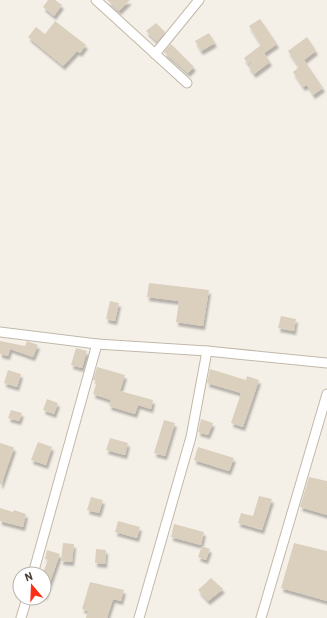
<svg xmlns="http://www.w3.org/2000/svg" width="327" height="618" font-family="Barlow,sans-serif">
<style>
.building{fill:#dbcfbe;filter:url(#shadow)}
.lines{fill:none;stroke-linecap:round;stroke-linejoin:round}
.minor-casing{stroke:#c2b8a9;stroke-width:11}
.minor{stroke:#fff;stroke-width:9}
</style>
<defs>
<filter id="shadow"><feDropShadow dx="2" dy="4" stdDeviation="1" flood-color="#0004"/></filter>
</defs>
<rect width="100%" height="100%" fill="#f5f0e7"/>
<g class="building">
<path d="M48 0H55L62 5 54 16 43 7Z"/>
<path d="M107 0H130L119 11Z"/>
<path d="M260 19 277 44 264 53 270 62 254 74 248 66 252 63 251 62 248 64 244 58 261 45 249 26Z"/>
<path d="M55 21 86 45 80 53 77 51 63 66 28 37 36 27 45 34Z"/>
<path d="M156 23 165 32 157 42 146 31Z"/>
<path d="M209 33 215 43 201 51 195 41Z"/>
<path d="M307 37 316 51 304 60 323 88 313 95 307 85 303 87 293 72 299 67 288 51Z"/>
<path d="M171 44 194 67 188 73 164 52Z"/>
<path d="M149 283 209 290 203 326 176 322 179 301 147 297Z"/>
<path d="M110 301 119 303 115 321 106 319Z"/>
<path d="M281 316 296 319 294 331 278 328Z"/>
<path d="M0 341 25 346 27 341 38 345 33 357 10 349 8 356 0 354Z"/>
<path d="M76 348 87 351 82 368 71 365Z"/>
<path d="M97 367 125 375 120 391 153 400 151 409 138 405 135 414 109 406 111 400 93 394 97 381 93 380Z"/>
<path d="M210 369 246 380 247 376 259 380 243 427 231 423 241 393 207 383Z"/>
<path d="M8 370 21 374 17 387 4 383Z"/>
<path d="M47 399 58 403 54 414 43 410Z"/>
<path d="M11 410 22 413 19 421 8 418Z"/>
<path d="M201 419 213 423 208 435 198 432Z"/>
<path d="M164 420 175 423 165 456 154 453Z"/>
<path d="M110 438 128 443 125 455 106 450Z"/>
<path d="M38 442 52 447 46 465 31 460Z"/>
<path d="M0 443 13 447 14 448 1 485 0 484Z"/>
<path d="M198 447 234 458 229 471 194 460Z"/>
<path d="M309 477 327 481V515L300 507Z"/>
<path d="M259 496 272 499 262 530 238 523 241 513 253 516Z"/>
<path d="M91 497 103 500 99 513 87 510Z"/>
<path d="M0 508 13 512 14 510 26 514 23 527 0 521Z"/>
<path d="M118 521 140 527 137 538 115 532Z"/>
<path d="M174 524 204 532 201 545 171 537Z"/>
<path d="M63 543 74 544 72 562 61 561Z"/>
<path d="M294 543 327 551V601L281 588Z"/>
<path d="M202 546 210 549 206 560 198 557Z"/>
<path d="M96 549 106 550 105 564 95 563Z"/>
<path d="M47 550 60 554 45 596H44V570L48 560 45 559Z"/>
<path d="M211 578 223 589 208 601 198 590Z"/>
<path d="M90 582 124 590 121 601 113 599 107 618H86L88 611 82 609Z"/>
</g>
<g class="lines">
<g class="minor-casing">
<g id="minor">
<path d="M96 0 187 83"/>
<path d="M155 54 199 0"/>
<path d="M0 332 97 344"/>
<path d="M33 574 97 344 207 351 327 363"/>
<path d="M21 618 27 598"/>
<path d="M139 618 191 437 207 351"/>
<path d="M261 618 327 394"/>
</g>
</g>
<use href="#minor" class="minor"/>
</g>
<g transform="translate(32 586) rotate(341)"><circle r="19" fill="#ffffff" stroke="#b6b3ae"/>
<path d="M0-3L7 15L0 10L-7 15Z" fill="#ff2e14"/>
<text y="-6" font-size="11" font-weight="bold" text-anchor="middle" fill="#494035">N</text>
</g>
</svg>
